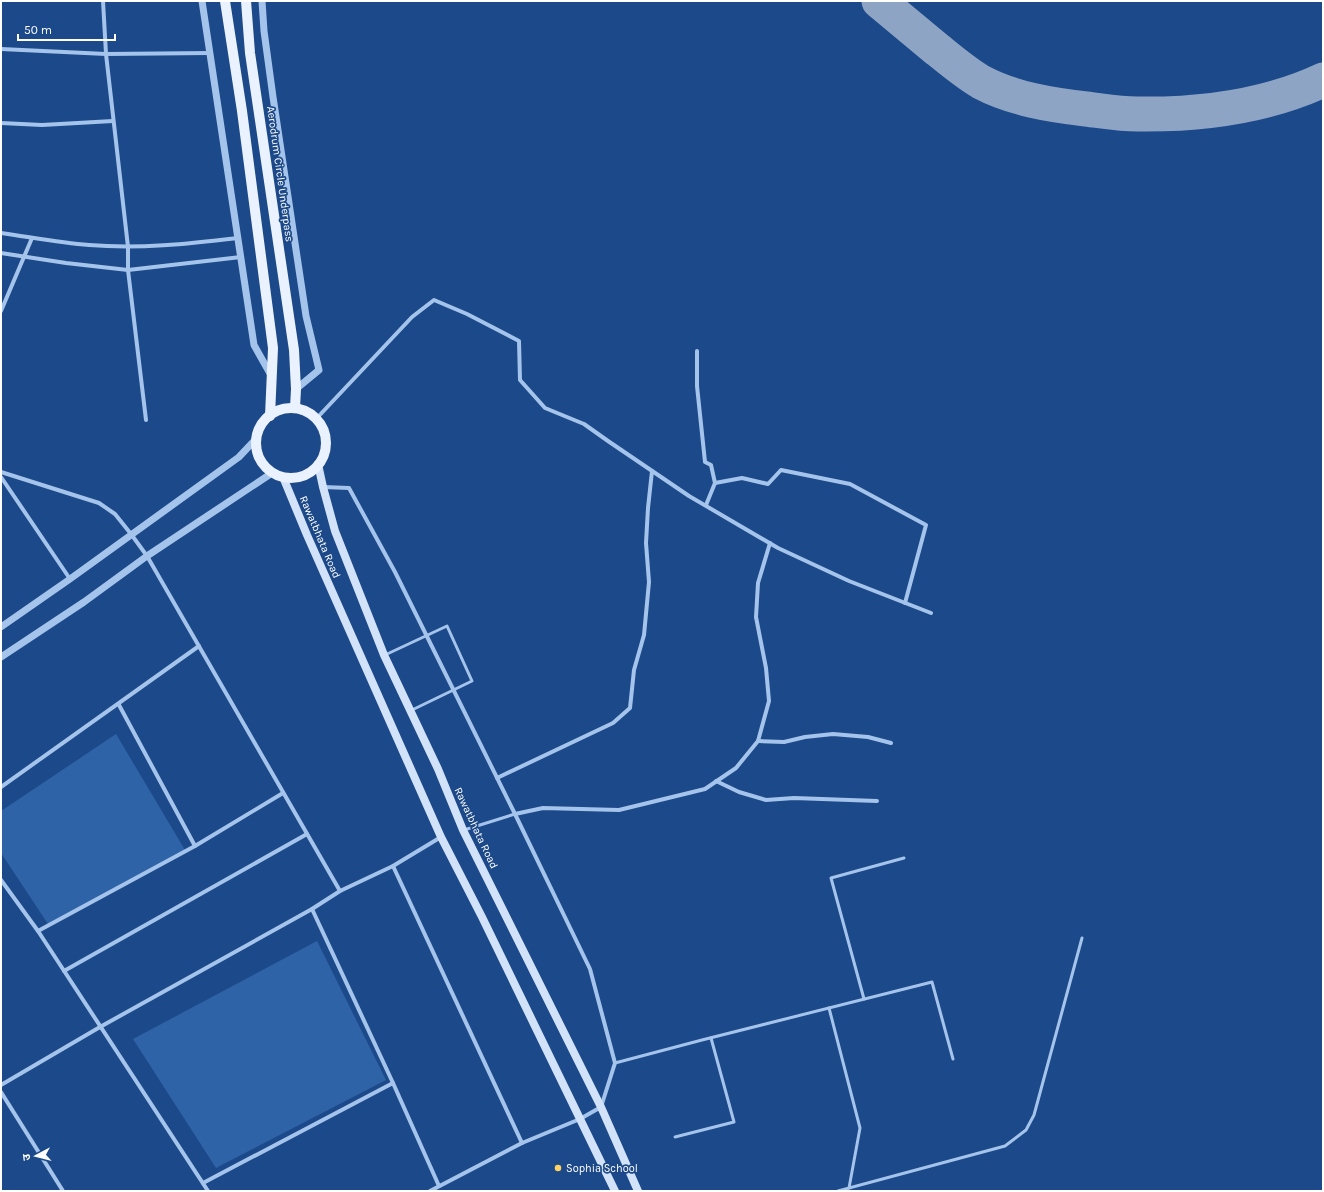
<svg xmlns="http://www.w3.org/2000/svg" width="1324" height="1192" font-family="Karla,'Noto Sans Devanagari',sans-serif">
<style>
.green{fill:#2f63a7}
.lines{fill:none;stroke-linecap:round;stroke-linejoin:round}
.taxiway{stroke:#8ea4c4;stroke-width:35}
.service{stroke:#a5c4ec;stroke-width:3}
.minor{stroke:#a5c4ec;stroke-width:4}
.tertiary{stroke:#a5c4ec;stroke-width:7}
.secondary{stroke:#d2e2f9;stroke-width:8}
.primary{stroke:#ebf2ff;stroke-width:10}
.poi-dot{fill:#fdd363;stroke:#1c4989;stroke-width:1.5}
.labels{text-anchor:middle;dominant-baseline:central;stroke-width:3.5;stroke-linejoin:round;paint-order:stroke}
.street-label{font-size:11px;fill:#fff;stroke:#1c4989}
.poi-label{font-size:11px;fill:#fff;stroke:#1c4989;text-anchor:start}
</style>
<rect width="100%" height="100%" fill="#1c4989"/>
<g class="green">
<path d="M116 734 185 850 48 924 1 853V811Z"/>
<path d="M317 941 386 1080 216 1168 133 1039Z"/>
</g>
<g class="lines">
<path class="taxiway" d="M879 1C897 16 915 31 933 46 948 58 964 72 981 82 1013 99 1051 105 1086 109 1103 111 1120 114 1137 114 1201 115 1265 107 1323 80"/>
<g class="service">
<path d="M385 655 447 626 472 681 412 710"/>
<path d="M464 830 515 814"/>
<path d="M864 999 831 878 904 858"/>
<path d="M829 1008 860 1128 849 1188"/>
<path d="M615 1063 702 1040 932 982 953 1059"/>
<path d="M675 1137 734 1122 711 1038"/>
<path d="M838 1191 1005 1146 1026 1130 1034 1115 1082 938"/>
</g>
<g class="minor">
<path d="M103 1 106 54 128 247V270L146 420"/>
<path d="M1 49 106 54 210 53"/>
<path d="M1 123 42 125 113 121"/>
<path d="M1 233C30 237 59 243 89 245 139 249 188 244 238 238"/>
<path d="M1 253 66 263 128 270 241 257"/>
<path d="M1 311 32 238"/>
<path d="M697 351V386L705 462 711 465 715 483 706 505"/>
<path d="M316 419 412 317 434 300 467 314 519 341 520 380 545 408 584 424 608 441 689 496 778 548 849 581 931 613"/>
<path d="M1 472 99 503 115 514 131 534 147 556 340 891"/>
<path d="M1 477 70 579"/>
<path d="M715 483 742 478 768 484 781 470 850 484 926 525 905 603"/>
<path d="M323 487 349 488 395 572 515 814 590 969 615 1063 601 1107 580 1119 522 1143 430 1191"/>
<path d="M119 705 195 846"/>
<path d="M758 741 784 742 805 737 833 734 868 737 891 743"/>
<path d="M497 778 613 723 630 708 634 670 644 635 649 582 646 543 648 508 652 471"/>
<path d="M716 781 739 792 766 800 794 798 877 801"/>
<path d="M1 787 199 646"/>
<path d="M515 814 543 808 619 810 705 789 736 768 758 741 769 701 766 668 756 617 758 583 770 543"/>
<path d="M393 866 522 1143"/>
<path d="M1 880 38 931 208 1191"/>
<path d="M312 909 393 1083 439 1186"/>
<path d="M38 931 195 846 283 793"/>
<path d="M64 971 307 834"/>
<path d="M1 1085 100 1027 312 909 340 891 393 866 441 837"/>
<path d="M1 1092 63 1191"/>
<path d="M203 1183 393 1083"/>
</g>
<g class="tertiary">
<path d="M202 1 254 345 272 377"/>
<path d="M262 1 264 31 273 97 306 316 319 370 296 389"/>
<path d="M1 627 70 579 239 457 256 439"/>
<path d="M1 657 84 602 147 556 272 473"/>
</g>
<g class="secondary">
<path d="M318 464 323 487 335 531 384 655 438 769 463 830 601 1107 638 1191"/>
<path d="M283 477 307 535 441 837 482 917 615 1191"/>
</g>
<g class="primary">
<path d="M225 1 242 111 273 348 270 416"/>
<path d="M246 1 250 53 294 350 296 389 295 408"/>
<circle cx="291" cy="443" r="35"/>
</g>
</g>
<circle class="poi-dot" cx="558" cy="1168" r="4"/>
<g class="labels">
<g class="street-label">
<text transform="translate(280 174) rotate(82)">Aerodrum Circle Underpass</text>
<text transform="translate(320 537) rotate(67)">Rawatbhata Road</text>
<text transform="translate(476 828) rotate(65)">Rawatbhata Road</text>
</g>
<g class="poi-label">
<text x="566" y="1168">Sophia School</text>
</g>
</g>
<rect width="1324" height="1192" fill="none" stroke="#ffffff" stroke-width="4"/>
<g transform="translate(36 1156) rotate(263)" stroke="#1c4989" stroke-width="3" paint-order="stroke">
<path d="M0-3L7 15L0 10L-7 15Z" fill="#ffffff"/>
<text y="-6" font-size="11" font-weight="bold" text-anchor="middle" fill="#ffffff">उ</text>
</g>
<path d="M18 34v6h97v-6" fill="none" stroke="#ffffff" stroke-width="2"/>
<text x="24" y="34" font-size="12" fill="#ffffff" stroke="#1c4989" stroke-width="3" paint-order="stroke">50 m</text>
</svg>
